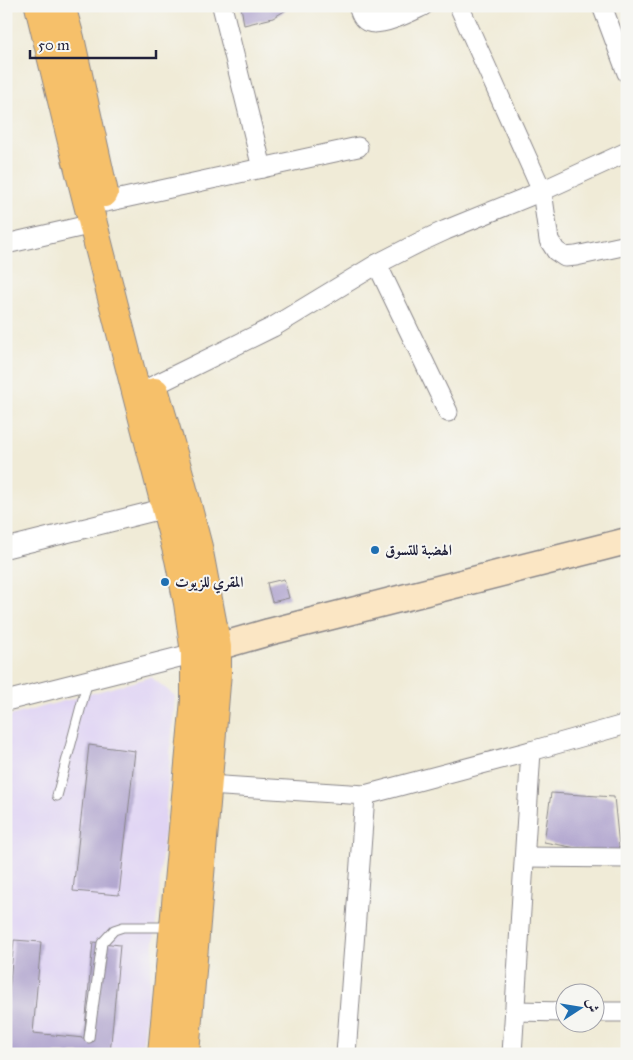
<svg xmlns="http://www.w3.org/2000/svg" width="633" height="1060" font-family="'IM FELL Great Primer',Amiri,serif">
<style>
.built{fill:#e0d4f4}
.building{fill:#aea2cd}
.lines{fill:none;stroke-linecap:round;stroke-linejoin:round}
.lane-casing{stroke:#898689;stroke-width:11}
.street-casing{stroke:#898689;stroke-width:21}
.secondary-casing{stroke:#898689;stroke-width:29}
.primary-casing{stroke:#898689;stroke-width:30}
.lane{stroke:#fff;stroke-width:9}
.street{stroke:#fff;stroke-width:19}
.secondary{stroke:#fbe6c4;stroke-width:26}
.primary{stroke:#f6c06b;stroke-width:28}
.poi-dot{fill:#1f6fb2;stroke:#f6f6f2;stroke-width:2}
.labels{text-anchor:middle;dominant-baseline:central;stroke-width:4;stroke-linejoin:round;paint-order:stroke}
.poi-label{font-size:15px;font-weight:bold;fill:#22223b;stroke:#f6f6f2;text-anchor:start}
</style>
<rect width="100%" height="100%" fill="#f6f6f2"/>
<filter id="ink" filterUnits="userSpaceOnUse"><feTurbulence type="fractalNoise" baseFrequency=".02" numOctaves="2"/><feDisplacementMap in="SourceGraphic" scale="10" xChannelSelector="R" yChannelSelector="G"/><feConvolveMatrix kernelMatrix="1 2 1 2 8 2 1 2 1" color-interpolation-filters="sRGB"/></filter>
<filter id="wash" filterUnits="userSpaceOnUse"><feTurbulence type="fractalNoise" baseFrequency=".0096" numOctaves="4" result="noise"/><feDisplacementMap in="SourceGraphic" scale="20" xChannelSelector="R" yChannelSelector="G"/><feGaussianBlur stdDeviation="1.12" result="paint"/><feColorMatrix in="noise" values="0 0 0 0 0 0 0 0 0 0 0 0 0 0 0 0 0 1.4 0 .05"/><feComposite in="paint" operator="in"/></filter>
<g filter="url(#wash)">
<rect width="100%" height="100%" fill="#f0ebd7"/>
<path class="built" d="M151 677 175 696 158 905 142 1054H6V717Z"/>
<g id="blocks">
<g class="building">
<path d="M241 6H285L286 10 273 18 244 25Z"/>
<path d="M372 6H404L389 14 373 8Z"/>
<path d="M284 579 289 598 272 602 267 583Z"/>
<path d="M89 745 135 751 119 895 73 891Z"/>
<path d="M551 793 614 797 620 856 544 842Z"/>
<path d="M14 940 41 942 33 1033 84 1038 93 942 120 945 110 1054H10L11 1045 6 1044V1023Z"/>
</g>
</g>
</g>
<g filter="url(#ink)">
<use href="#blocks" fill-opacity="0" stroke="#898689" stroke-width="1"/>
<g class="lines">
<g class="lane-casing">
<g id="lane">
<path d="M57 796 88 680"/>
<path d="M89 1038 102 943 114 930 123 927H171"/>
</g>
</g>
<g class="street-casing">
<g id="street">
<path d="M222 6 262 168"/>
<path d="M358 6C360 12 362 20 369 22 381 27 412 11 423 6"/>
<path d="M459 6 542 191 549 240 556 251 565 257 576 256 627 245"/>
<path d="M602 6 627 73"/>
<path d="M106 202 358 147"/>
<path d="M6 244 93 224"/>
<path d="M377 264 448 412"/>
<path d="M153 386 273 327 377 264 420 242 446 230 542 191 627 152"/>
<path d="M6 548 166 508"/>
<path d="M6 701 195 653"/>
<path d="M208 785 365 795 531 751"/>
<path d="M525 857 627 858"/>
<path d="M515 1011 566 1012"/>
<path d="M596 1012H627"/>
<path d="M346 1054 365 795"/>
<path d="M512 1054 531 751 627 724"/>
</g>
</g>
<g class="secondary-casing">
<path id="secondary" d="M196 653 269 632 627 541"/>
</g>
<g class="primary-casing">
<g id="primary">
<path d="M39 6 74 150 179 559 188 603 195 653V700L162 1054"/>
<path d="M61 6 70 38 104 193"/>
<path d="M155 392 179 474 198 547 217 647V672L185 1054"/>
</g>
</g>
<use href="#lane" class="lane"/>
<use href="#street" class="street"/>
<use href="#secondary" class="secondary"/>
<use href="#primary" class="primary"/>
</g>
</g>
<g class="poi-dot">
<circle cx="375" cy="550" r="5"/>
<circle cx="165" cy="582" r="5"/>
</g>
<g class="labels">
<g class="poi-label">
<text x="385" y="550">الهضبة للتسوق</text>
<text x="175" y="582">المقري للزيوت</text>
</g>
</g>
<rect width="633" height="1060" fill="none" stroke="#f6f6f2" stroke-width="25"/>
<g transform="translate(580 1008) rotate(78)"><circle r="24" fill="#f6f6f2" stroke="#a1a1a9"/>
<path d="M0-4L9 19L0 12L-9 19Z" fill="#1f6fb2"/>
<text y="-8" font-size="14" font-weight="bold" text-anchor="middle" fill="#22223b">ش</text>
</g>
<path d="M30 50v8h126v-8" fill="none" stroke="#22223b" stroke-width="2.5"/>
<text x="38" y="50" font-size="15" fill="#22223b" stroke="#f6f6f2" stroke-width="4" paint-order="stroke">50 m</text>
</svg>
